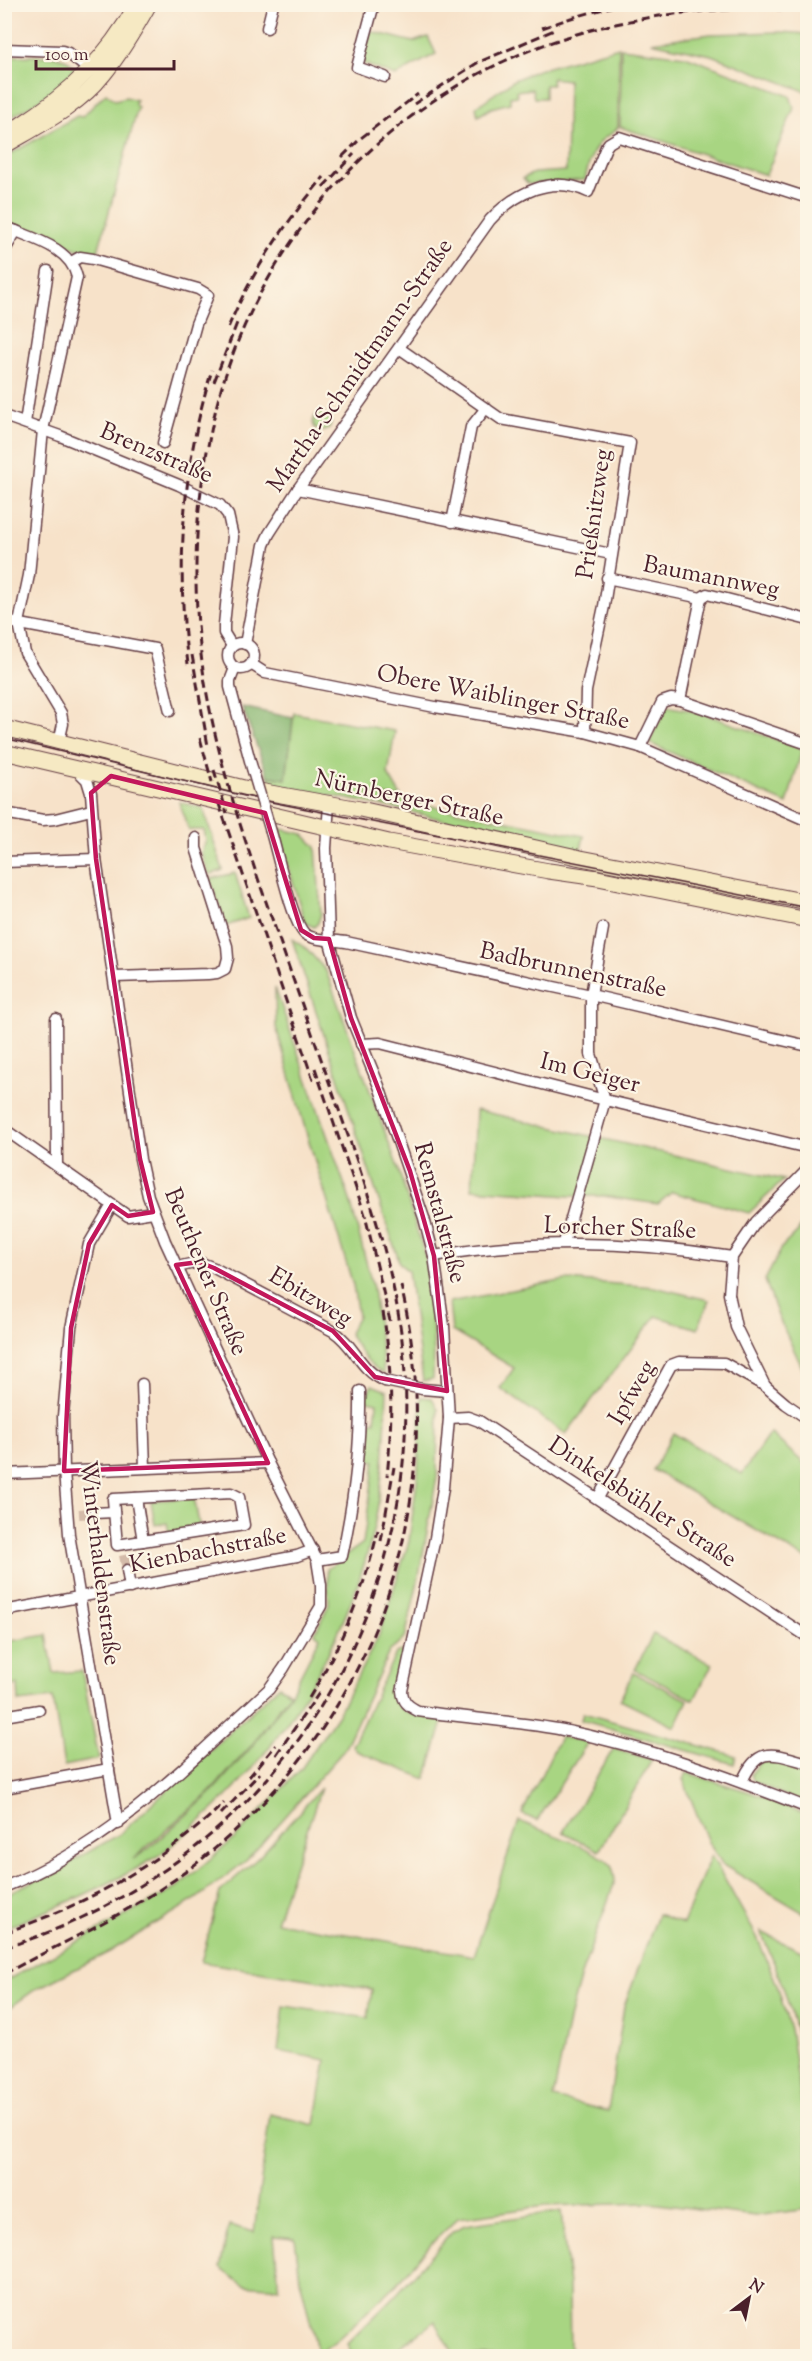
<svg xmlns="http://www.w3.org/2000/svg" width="812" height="2361" font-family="'Sorts Mill Goudy',serif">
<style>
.green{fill:#a8d582;stroke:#797a56;stroke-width:1.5}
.forest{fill:#86b670;stroke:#686a4e;stroke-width:1.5}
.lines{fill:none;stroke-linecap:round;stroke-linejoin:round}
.street-tunnel{stroke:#d4bba9;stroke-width:10;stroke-dasharray:10 5;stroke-linecap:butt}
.street-casing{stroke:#643c43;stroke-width:13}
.secondary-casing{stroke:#643c43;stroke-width:17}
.street{stroke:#fff;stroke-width:10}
.secondary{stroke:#f6e9c3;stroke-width:15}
.tram{stroke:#4a1f2b;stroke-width:1.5}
.rail{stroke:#4a1f2b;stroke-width:3;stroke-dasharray:9 4.5;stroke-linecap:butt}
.street-bridge-casing{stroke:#643c43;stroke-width:13;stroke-linecap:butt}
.street-bridge{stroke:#fff;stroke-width:10}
.marked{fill:none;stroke:#c2185b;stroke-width:4.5;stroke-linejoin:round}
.labels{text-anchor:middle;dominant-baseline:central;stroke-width:4.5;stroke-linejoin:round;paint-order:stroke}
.street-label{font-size:24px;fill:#4a1f2b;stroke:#fcf5e5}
</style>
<rect width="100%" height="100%" fill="#fcf5e5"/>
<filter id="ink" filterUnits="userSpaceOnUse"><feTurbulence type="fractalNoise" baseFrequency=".0167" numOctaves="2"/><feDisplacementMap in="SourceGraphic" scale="12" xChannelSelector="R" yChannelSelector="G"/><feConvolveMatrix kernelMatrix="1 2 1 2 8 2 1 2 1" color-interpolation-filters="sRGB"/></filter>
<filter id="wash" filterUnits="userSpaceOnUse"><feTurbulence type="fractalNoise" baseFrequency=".008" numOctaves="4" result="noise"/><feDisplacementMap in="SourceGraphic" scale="24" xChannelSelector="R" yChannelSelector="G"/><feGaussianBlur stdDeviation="1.35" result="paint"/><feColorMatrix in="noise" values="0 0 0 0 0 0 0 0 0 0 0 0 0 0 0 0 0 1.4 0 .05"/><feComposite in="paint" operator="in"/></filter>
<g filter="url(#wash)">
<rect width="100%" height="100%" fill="#f7e2c9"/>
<g class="green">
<path d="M370 31 413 42 428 37 436 54 395 76 362 63Z"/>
<path d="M781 32 807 34V92L711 55 651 42 711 34Z"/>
<path d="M619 47 618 127C614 134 609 134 603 139 592 149 588 166 585 180L528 184 523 178 534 173 566 171 568 80 552 78V85H545V98H534L532 89 516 91 517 96 510 97V103L491 108 478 116 476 107 514 80 538 70Z"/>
<path d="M621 48 685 56 790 96 794 108 766 175 620 127Z"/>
<path d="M5 56H54L67 60 77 71C55 92 32 106 5 120Z"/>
<path d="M106 93 115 100 126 97 136 100 135 105 138 107 97 255 33 235 5 221V157L77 116 82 117Z"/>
<circle cx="322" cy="422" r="9"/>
<path d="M666 706 699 712 802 749 787 804 649 743Z"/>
<path d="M294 713 395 731 388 774 402 798 365 793 584 836 580 854 404 810 271 784 268 776 286 779Z"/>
<path d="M179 802 203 808 223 870 209 875 201 853 206 840 204 830H189Z"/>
<path d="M277 828 303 834 316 847 321 914 318 923 314 927 305 923Z"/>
<path d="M235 873 249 918 226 926 210 879Z"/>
<path d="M292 939 307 949 326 971 397 1165 429 1269 434 1354 433 1379 423 1381 408 1271 400 1264Z"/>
<path d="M275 988 350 1200 373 1288 384 1374C369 1366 357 1348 349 1333L358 1316 353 1285 304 1125 276 1027Z"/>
<path d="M476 1110 784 1180 749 1213 672 1192 658 1204 603 1196H569L472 1189Z"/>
<path d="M807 1216V1378L778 1316 765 1280 783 1246 798 1231Z"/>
<path d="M566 1280 654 1287 709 1300 698 1329 656 1316 566 1434 500 1388 514 1368 452 1331 449 1302Z"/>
<path d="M372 1385 387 1391C385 1442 383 1494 370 1544 341 1650 282 1750 199 1822 184 1835 169 1849 153 1859 106 1887 55 1908 5 1928V1922L9 1920 5 1921V1895L69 1863 120 1834 279 1686 290 1693 252 1745 209 1793 133 1859 147 1850 210 1794 254 1744 290 1695 320 1637 315 1633 329 1604 327 1569 363 1543 375 1461 366 1459 370 1421H375L377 1403 364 1400Z"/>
<path d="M421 1397 432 1398 438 1409 437 1477 418 1581 405 1638 389 1652 344 1750 247 1860 196 1899 111 1951 36 1989 5 2011V1981L175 1889 235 1838 301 1769 338 1714 379 1635 409 1541 418 1473Z"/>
<path d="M673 1433 742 1474 770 1433 807 1466V1560L653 1470Z"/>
<path d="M194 1497 200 1529 169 1534 167 1523 155 1525 151 1501Z"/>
<path d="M653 1634 712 1664 694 1700 635 1670Z"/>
<path d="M47 1635 54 1673 82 1671 99 1759 64 1766 53 1698 19 1702 18 1685 5 1687V1642Z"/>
<path d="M401 1651 405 1654C397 1705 381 1712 444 1719L426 1779 356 1751 352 1746 396 1653Z"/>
<path d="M633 1673 688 1700 675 1727 620 1700Z"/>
<path d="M583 1713 736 1756 734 1764 581 1720Z"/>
<path d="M560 1737 588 1742 537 1821 522 1814Z"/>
<path d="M614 1748 652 1760 599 1851 563 1832Z"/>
<path d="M763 1759 807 1769V1805L754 1782 751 1774Z"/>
<path d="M687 1773 750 1792 806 1814 803 1817 808 1820 807 1915 723 1865 708 1842 683 1779Z"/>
<path d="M321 1788 276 1922 474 1956 519 1821C541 1831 593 1847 609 1863 614 1869 614 1874 615 1881L581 1975 571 2011 553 2098 608 2111 624 2007 658 1914 683 1924 711 1855 757 1937 777 1985 790 2029 807 2139V2209L755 2216 650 2203 545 2206 458 2218 431 2244 398 2283 339 2338 318 2354 300 2279 295 2238 274 2236 279 2288 244 2285 220 2268 229 2225 254 2232 270 2114 315 2125 326 2060 278 2051 284 2006 368 2018 372 1989 201 1962 220 1892 260 1856Z"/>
<path d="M761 1932 807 1954V2084C799 2031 783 1981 761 1932Z"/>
<path d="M561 2211 569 2285 570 2356H455L435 2321 388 2356H353L347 2344 394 2297 453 2231 465 2225Z"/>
</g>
<path class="forest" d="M242 707 293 718 286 779 268 776Z"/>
</g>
<g filter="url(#ink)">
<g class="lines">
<g class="street-tunnel">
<path d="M79 1514 94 1513"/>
<path d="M124 1555 127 1570"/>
</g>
<g class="street-casing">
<g id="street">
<path d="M374 4 357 67 385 77"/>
<path d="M267 28 273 4"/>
<path d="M4 49 62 51 68 53 90 71"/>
<path d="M4 226C30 238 70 246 77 277L43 430 29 575 19 623 25 653 61 713 63 724 59 742"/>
<path d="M4 255 6 248 16 231"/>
<path d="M71 262 80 257 93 259 198 289 208 295 196 324 163 443"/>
<path d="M399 348 501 419 630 443 604 606 586 691 585 732"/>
<path d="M4 416 60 436 179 485 220 505 228 515 233 537 224 625V633L232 646"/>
<path d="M25 423 48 271"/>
<path d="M298 489 611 554"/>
<path d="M452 522 471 427 486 408"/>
<path d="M607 578 701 598 707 594 808 620"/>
<path d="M4 621 155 649 170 711"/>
<circle cx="241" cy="656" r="13"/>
<path d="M245 644 264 545 269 534 298 489 490 220C515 193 552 174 588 192L606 147 609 143 619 137 808 198"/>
<path d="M251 664 265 673 435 707 585 732 640 747 808 821"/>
<path d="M235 668 230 681V687L252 768"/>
<path d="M680 700 701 598"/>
<path d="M640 747 662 702 671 699 680 700 808 744"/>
<path d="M329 804 326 848 329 939 351 1018 379 1086 424 1218 434 1256 444 1326 449 1418 443 1488 435 1538 402 1691C403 1702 408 1706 418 1711 466 1718 516 1721 563 1730 647 1747 729 1777 808 1808"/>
<path d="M4 813 43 820 55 819 91 810"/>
<path d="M271 832C277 851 292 923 305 934 315 941 334 940 346 942L591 995 808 1046"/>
<path d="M4 862 96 859"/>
<path d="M115 977 208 974 217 973 225 969 228 958 227 946 196 848V838"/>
<path d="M56 1019 57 1166"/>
<path d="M361 1044 380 1043 605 1100 808 1148"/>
<path d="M4 1129 128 1216 153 1212"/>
<path d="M112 1205 89 1244 71 1328 63 1416 64 1471 69 1534 118 1824"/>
<path d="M564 1243 605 1100 591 1054V995L603 928"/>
<path d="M434 1256C532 1239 634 1241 732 1257"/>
<path d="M177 1267 199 1262 214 1268 333 1331C355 1345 359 1370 385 1381"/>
<path d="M142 1384 145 1467"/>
<path d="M765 1386 736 1327 729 1294 732 1257 756 1222 808 1169"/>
<path d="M422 1389 447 1391"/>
<path d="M449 1418 468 1417 479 1421 808 1637"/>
<path d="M4 1474 268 1463"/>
<path d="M231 1493 239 1497 244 1525 117 1545 113 1499Z"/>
<path d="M136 1498 143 1541"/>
<path d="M598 1498 671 1365 679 1362 724 1363 765 1386 786 1404 808 1419"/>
<path d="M94 1513 114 1512"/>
<path d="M317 1560 342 1556C354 1501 361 1447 360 1391"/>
<path d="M127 1570 130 1588"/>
<path d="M4 1611 297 1556 313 1550"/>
<path d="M4 1716 39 1710"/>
<path d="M742 1782C758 1744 774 1754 808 1763"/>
<path d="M4 1788 109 1769"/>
<path d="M4 1887C110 1846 187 1764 269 1689L284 1668 321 1606V1585L317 1560 268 1463 165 1241 148 1196 140 1159 96 859 91 793 87 780 76 769"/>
</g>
</g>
<g class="secondary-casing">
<g id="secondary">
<path d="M19 126C70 93 107 58 137 4"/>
<path d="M4 146C38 126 79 106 103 75 121 53 135 29 149 4"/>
<path d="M4 728 248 789 360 809 581 858 808 902"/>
<path d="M4 752 389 842 549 871 598 878 808 920"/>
</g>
</g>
<use href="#street" class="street"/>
<use href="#secondary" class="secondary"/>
<path class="tram" d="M4 738 271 802 808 908"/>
<g class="rail">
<path d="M542 28 571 18 621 4"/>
<path d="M414 104 477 63 554 30"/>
<path d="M342 157 361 138 418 94"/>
<path d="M323 187 354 154"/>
<path d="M228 328C251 273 285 223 324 177"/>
<path d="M214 382 237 323"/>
<path d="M192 655 208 746"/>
<path d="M188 664C176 566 182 465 212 370"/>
<path d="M200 738 212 782"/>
<path d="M214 770 227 813"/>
<path d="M219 804 313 1080"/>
<path d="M315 1068 365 1215 390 1321"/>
<path d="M383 1312C392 1367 393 1421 387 1476"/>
<path d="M381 1541 394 1467"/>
<path d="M309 1698C341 1646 365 1589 378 1530"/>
<path d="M276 1755 319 1693"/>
<path d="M249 1777 276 1745"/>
<path d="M221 1814 260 1773"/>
<path d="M4 1933C87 1904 161 1864 224 1803"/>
<path d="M4 1948C135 1907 249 1823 321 1706 388 1596 417 1468 402 1340 392 1256 362 1175 334 1096 313 1036 292 976 271 916 240 827 210 739 200 646 192 574 196 501 211 431 232 323 292 222 373 148 493 39 647 0 808 11"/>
<path d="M4 1974C68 1939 135 1911 193 1866 372 1729 453 1506 401 1286"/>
</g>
<g class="street-bridge-casing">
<g id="street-bridge">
<path d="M252 768 271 832"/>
<path d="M385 1381 422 1389"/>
</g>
</g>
<use href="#street-bridge" class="street-bridge"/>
</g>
</g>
<path class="marked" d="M111 776 265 813 301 930 314 938 329 939 351 1018 410 1171 434 1256 447 1391 375 1377 333 1331 214 1268 199 1262 176 1265 268 1463 64 1471 71 1328 89 1244 112 1205 128 1216 153 1212 140 1159 96 859 91 793Z"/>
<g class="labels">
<g class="street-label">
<text transform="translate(361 366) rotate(-55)">Martha-Schmidtmann-Straße</text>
<text transform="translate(156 454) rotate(23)">Brenzstraße</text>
<text transform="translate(595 514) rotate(-82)">Prießnitzweg</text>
<text transform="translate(711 578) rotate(11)">Baumannweg</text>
<text transform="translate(503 698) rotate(11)">Obere Waiblinger Straße</text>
<text transform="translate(409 799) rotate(12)">Nürnberger Straße</text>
<text transform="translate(573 971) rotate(12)">Badbrunnenstraße</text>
<text transform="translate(590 1074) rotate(14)">Im Geiger</text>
<text transform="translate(439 1213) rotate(75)">Remstalstraße</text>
<text transform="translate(620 1229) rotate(2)">Lorcher Straße</text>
<text transform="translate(205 1272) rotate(67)">Beuthener Straße</text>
<text transform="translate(310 1298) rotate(31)">Ebitzweg</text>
<text transform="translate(633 1393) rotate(-60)">Ipfweg</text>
<text transform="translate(642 1503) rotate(33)">Dinkelsbühler Straße</text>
<text transform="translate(208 1551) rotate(-11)">Kienbachstraße</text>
<text transform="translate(99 1563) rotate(83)">Winterhaldenstraße</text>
</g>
</g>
<rect width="812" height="2361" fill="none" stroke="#fcf5e5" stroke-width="24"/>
<g transform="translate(749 2298) rotate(32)" stroke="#fcf5e5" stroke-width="4.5" paint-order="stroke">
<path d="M0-4.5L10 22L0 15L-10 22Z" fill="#4a1f2b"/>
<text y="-9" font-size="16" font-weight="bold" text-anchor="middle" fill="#4a1f2b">N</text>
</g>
<path d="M36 60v9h138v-9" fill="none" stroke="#4a1f2b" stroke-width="3"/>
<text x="45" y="60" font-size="18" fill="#4a1f2b" stroke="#fcf5e5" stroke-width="4.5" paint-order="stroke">100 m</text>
</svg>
